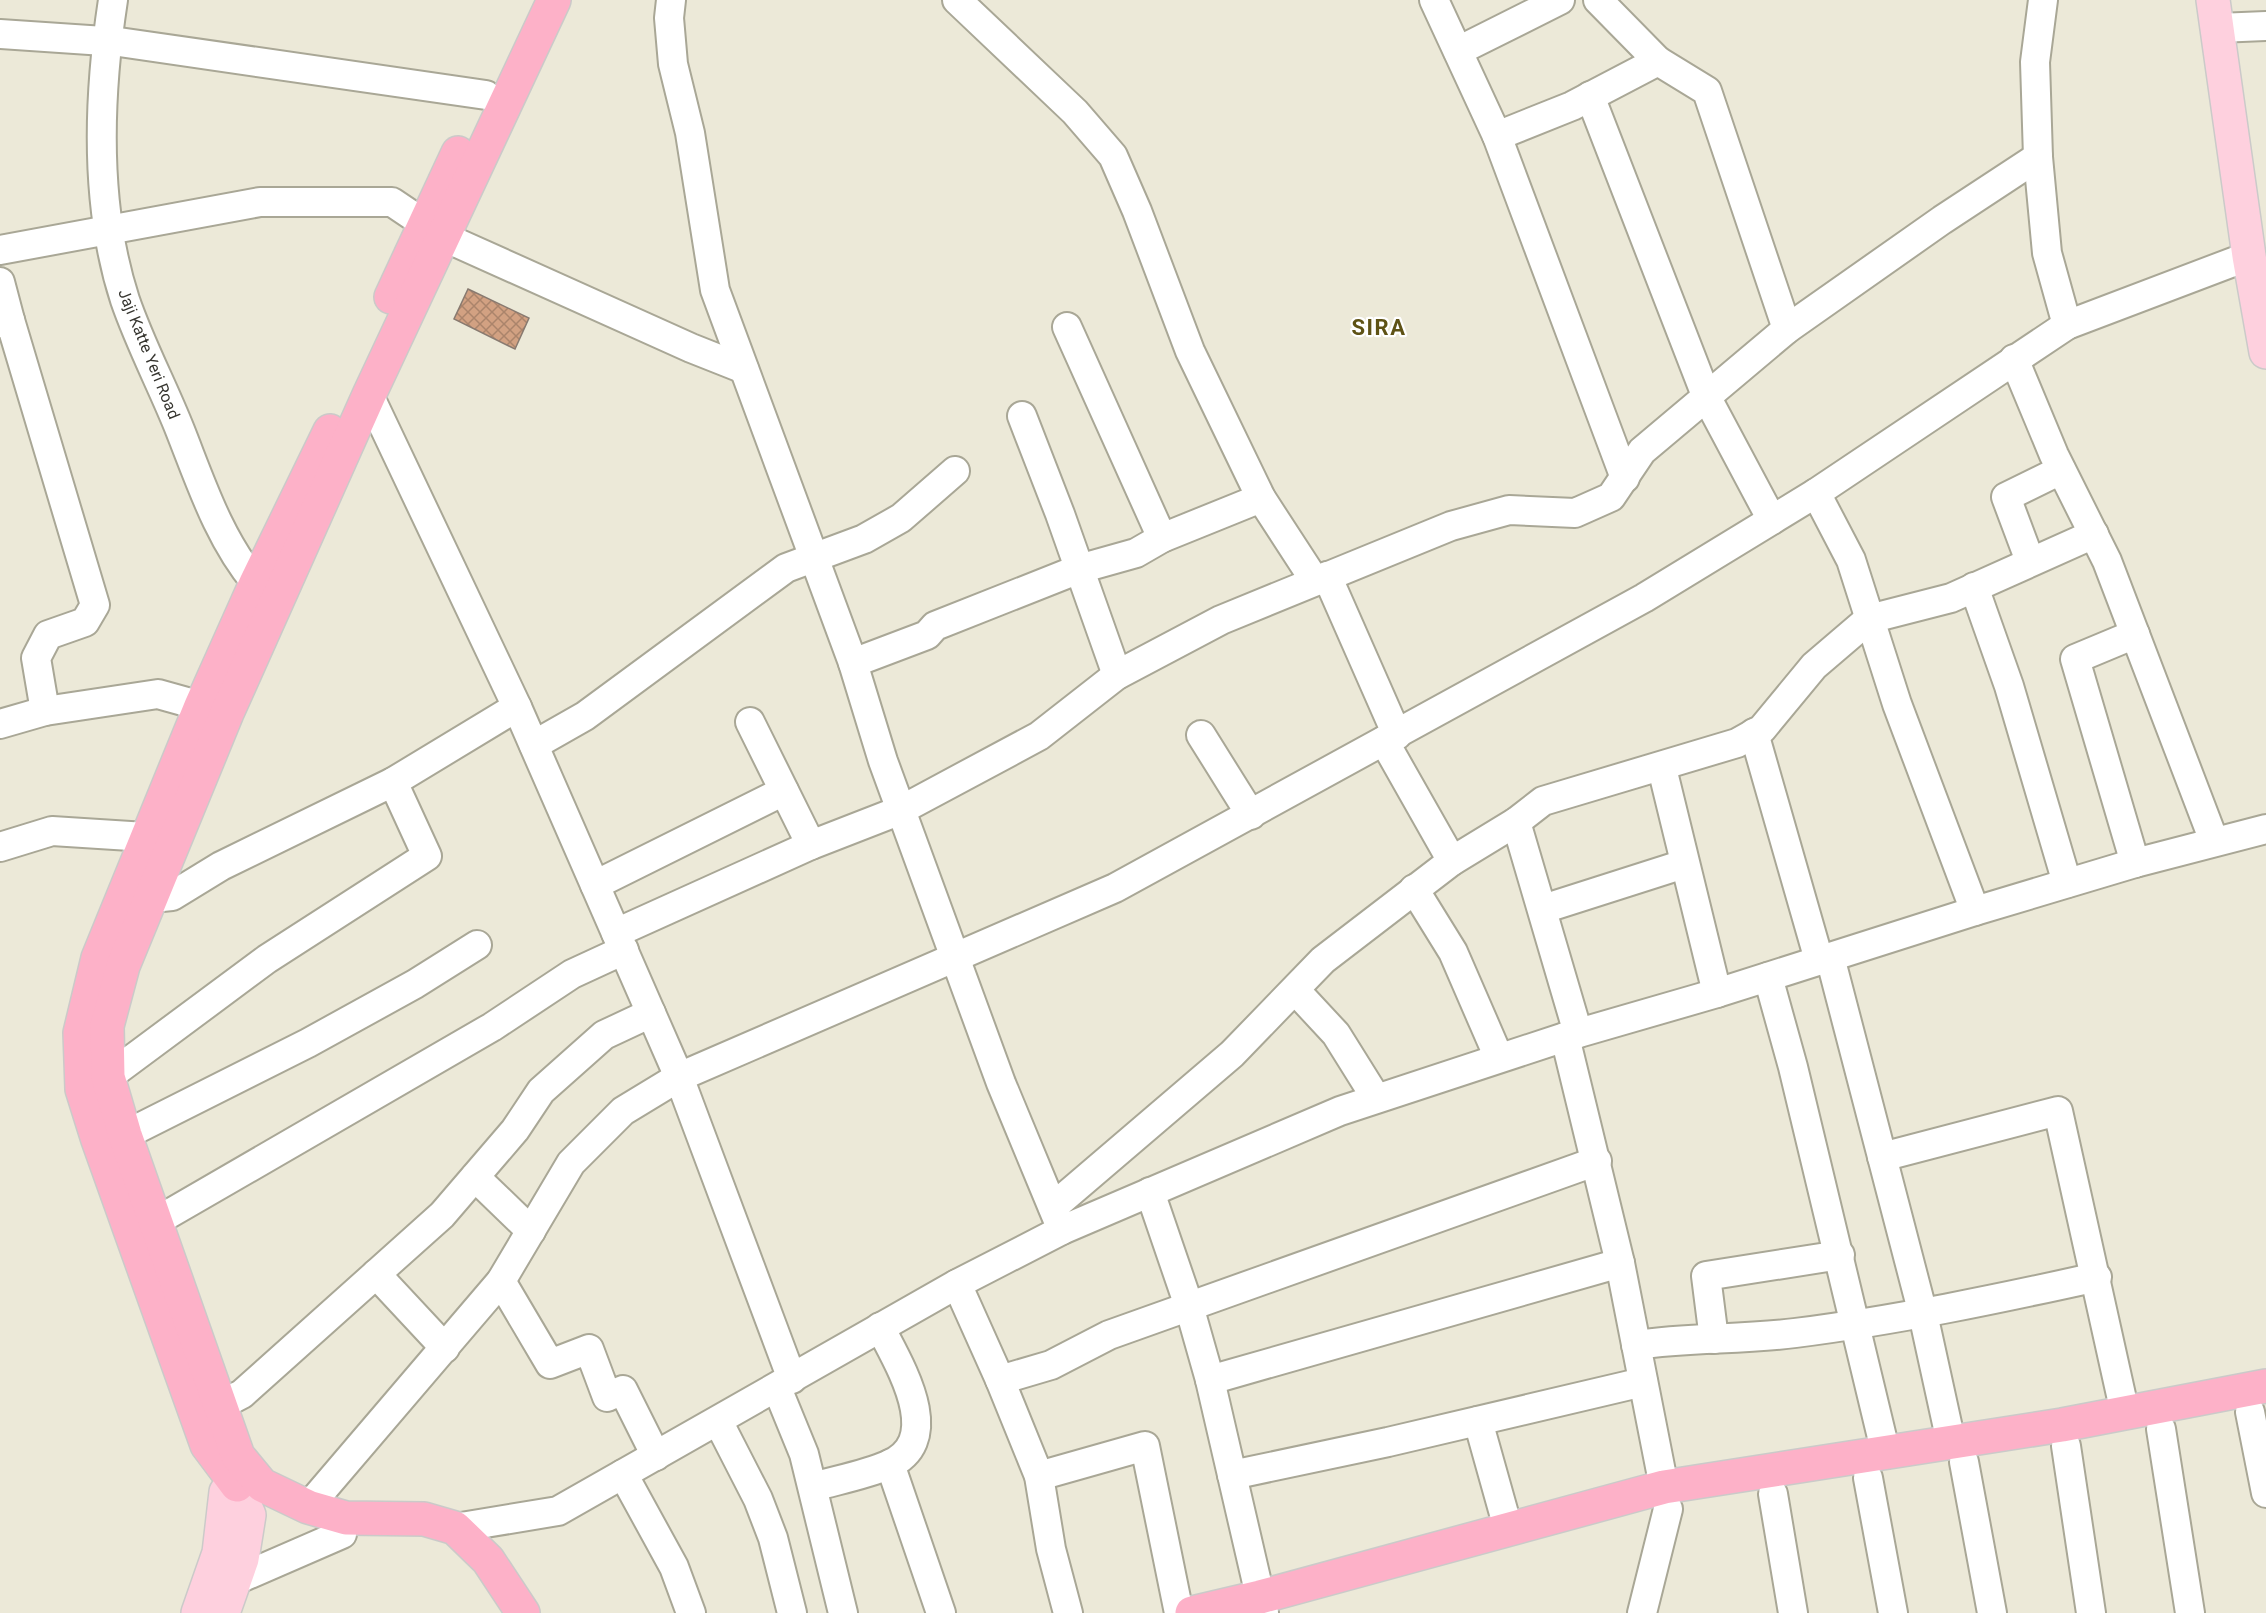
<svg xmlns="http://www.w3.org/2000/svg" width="2266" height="1613" font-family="Roboto,sans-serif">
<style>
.building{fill:url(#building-cross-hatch);stroke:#887a70;stroke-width:1.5}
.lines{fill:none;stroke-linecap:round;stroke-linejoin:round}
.minor-casing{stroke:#a9a796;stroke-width:32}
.major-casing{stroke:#cbcac9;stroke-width:36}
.highway-casing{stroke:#cbcac9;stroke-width:36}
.minor{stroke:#fff;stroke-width:28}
.major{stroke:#fed0de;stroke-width:33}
.highway{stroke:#fdb1c8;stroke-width:33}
.labels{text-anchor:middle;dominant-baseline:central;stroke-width:4.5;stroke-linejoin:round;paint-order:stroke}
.street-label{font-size:16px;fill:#36352f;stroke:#fff}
.district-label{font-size:22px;font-weight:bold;letter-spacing:1.5px;fill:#5e5215;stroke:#fff}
</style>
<defs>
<pattern id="building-cross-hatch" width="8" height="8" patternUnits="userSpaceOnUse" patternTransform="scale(1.5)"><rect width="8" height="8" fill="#d2a182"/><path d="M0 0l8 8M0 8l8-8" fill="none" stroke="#ab846b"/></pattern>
</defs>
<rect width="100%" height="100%" fill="#ece9d8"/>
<path class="building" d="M468 289 529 318 515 349 454 319Z"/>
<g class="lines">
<g class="minor-casing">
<g id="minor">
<path d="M113 0C98 98 94 205 125 300 140 344 163 387 180 430 201 483 219 539 256 583"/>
<path d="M671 0 669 18 673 64 690 133 715 290 853 663 883 761 1001 1083 1062 1230"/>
<path d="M957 0 1075 112 1113 156 1137 211 1190 351 1261 498 1315 581"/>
<path d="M1434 0 1497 136 1625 478"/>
<path d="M1598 0 1658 61"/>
<path d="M2043 0 2035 62 2038 157 2047 253 2067 325"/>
<path d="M2218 28 2266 26"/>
<path d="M0 34 119 42 486 95"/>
<path d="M1458 51 1560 0"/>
<path d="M1590 96 1707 398 1772 520"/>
<path d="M1497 136 1572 106 1658 61 1707 91 1787 329"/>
<path d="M0 250 260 202H392L444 237 691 348 744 369"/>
<path d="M0 282 10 320"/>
<path d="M0 323 10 320 95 605 85 622 48 635 36 658 45 711"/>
<path d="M1067 327 1162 538"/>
<path d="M2014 359 2054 455 2107 561 2214 841"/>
<path d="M369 395 517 707 679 1077 792 1379"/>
<path d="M1022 416 1060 514 1117 675"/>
<path d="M1816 493 1851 560 1897 704 1975 911"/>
<path d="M2030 561 2006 497 2061 470"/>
<path d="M1327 576 1397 735"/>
<path d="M1974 587 2009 686 2067 883"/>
<path d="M2135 634 2075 659 2135 863"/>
<path d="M853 663 927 635 935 626 1079 569 1136 553 1162 538 1261 498"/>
<path d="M750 722 811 845"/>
<path d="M0 724 45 711 158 694 201 706"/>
<path d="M1754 733 1819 960"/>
<path d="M1201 735 1251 815"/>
<path d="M1384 741 1452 861"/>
<path d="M534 745 585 716 786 568 864 539 901 518 955 471"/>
<path d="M1662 768 1717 993"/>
<path d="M1516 822 1578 1033"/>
<path d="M0 847 52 831 146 837"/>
<path d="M595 885 784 791"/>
<path d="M1414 889 1453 952 1499 1058"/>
<path d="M152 898 172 896 221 866 393 782 517 707"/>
<path d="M1543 909 1684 864"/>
<path d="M616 933 811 845 901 810 1039 736 1117 675 1221 620 1451 526 1509 510 1575 513 1611 497 1642 451 1787 329 1942 220 2038 157"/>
<path d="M1830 957 1923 1314 1951 1442"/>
<path d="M1768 977 1793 1067 1886 1454"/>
<path d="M1296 991 1336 1034 1376 1098"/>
<path d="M1565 1037 1620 1263 1664 1487"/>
<path d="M108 1077 267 959 427 856 393 782"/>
<path d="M125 1135 308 1043 415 984 477 945"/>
<path d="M1882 1157 2058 1111 2125 1413"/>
<path d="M475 1177 531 1231"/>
<path d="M1150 1192 1189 1306 1210 1380 1264 1613"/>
<path d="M1053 1207 1232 1054 1323 960 1452 861 1516 822 1543 801 1737 743 1762 729 1814 666 1869 619 1951 598 2094 534"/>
<path d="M155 1222 492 1027 572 974 624 950"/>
<path d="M376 1274 445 1348"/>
<path d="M501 1281 550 1364 589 1349 607 1397 623 1390 656 1456"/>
<path d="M957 1284 1000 1380 1039 1476 1051 1549 1068 1613"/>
<path d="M1714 1339 1706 1276 1840 1255"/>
<path d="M1636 1345C1689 1337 1742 1340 1795 1333 1897 1320 1997 1299 2097 1277"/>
<path d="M1000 1380 1051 1365 1109 1335 1597 1161"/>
<path d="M1210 1380 1620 1263"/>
<path d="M777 1388 804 1454 843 1613"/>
<path d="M219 1406 242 1394 442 1215 515 1130 541 1091 604 1035 651 1013"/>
<path d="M2250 1412 2266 1493"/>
<path d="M718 1421 758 1499 773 1538 792 1613"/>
<path d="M1478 1421 1508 1528"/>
<path d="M2161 1429 2190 1613"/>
<path d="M2066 1446 2091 1613"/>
<path d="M1964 1462 1992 1613"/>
<path d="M890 1464 941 1613"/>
<path d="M623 1474 674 1567 691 1613"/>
<path d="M1232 1475 1388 1442 1643 1382"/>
<path d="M1039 1476 1145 1446 1179 1613"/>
<path d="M1868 1478 1893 1613"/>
<path d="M813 1487C837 1480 865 1475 888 1465 947 1440 898 1363 880 1327"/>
<path d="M1773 1494 1793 1613"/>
<path d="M308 1507 501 1281 571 1163 623 1111 679 1077 1115 888 1644 598 1816 493 2067 325 2249 256"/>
<path d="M455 1528 558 1511 957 1284 1062 1230 1340 1111 1565 1037 1717 993 1975 911 2135 863 2266 829"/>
<path d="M236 1580 342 1534"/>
<path d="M1642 1613 1668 1509"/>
</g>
</g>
<g class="major-casing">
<g id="major">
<path d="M2213 0 2249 256 2266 352"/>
<path d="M198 1613 219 1553 226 1492 235 1484 249 1515 242 1559 223 1613"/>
</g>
</g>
<g class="highway-casing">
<g id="highway">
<path d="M391 297 458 153"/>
<path d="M237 1485 207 1445 98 1140 82 1089 80 1033 98 958 201 706 256 583 330 431"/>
<path d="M523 1613 488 1560 455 1528 424 1519 346 1518 308 1507 262 1485 238 1456 125 1135 108 1077 107 1026 123 966 227 713 369 395 554 0"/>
<path d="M1192 1613 1260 1597 1664 1487 2062 1425 2266 1386"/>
</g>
</g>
<use href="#minor" class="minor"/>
<use href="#major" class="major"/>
<use href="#highway" class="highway"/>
</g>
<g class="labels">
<g class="street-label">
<text transform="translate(149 354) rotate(68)">Jaji Katte Yeri Road</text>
</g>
<g class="district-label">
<text x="1379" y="327">SIRA</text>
</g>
</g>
</svg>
